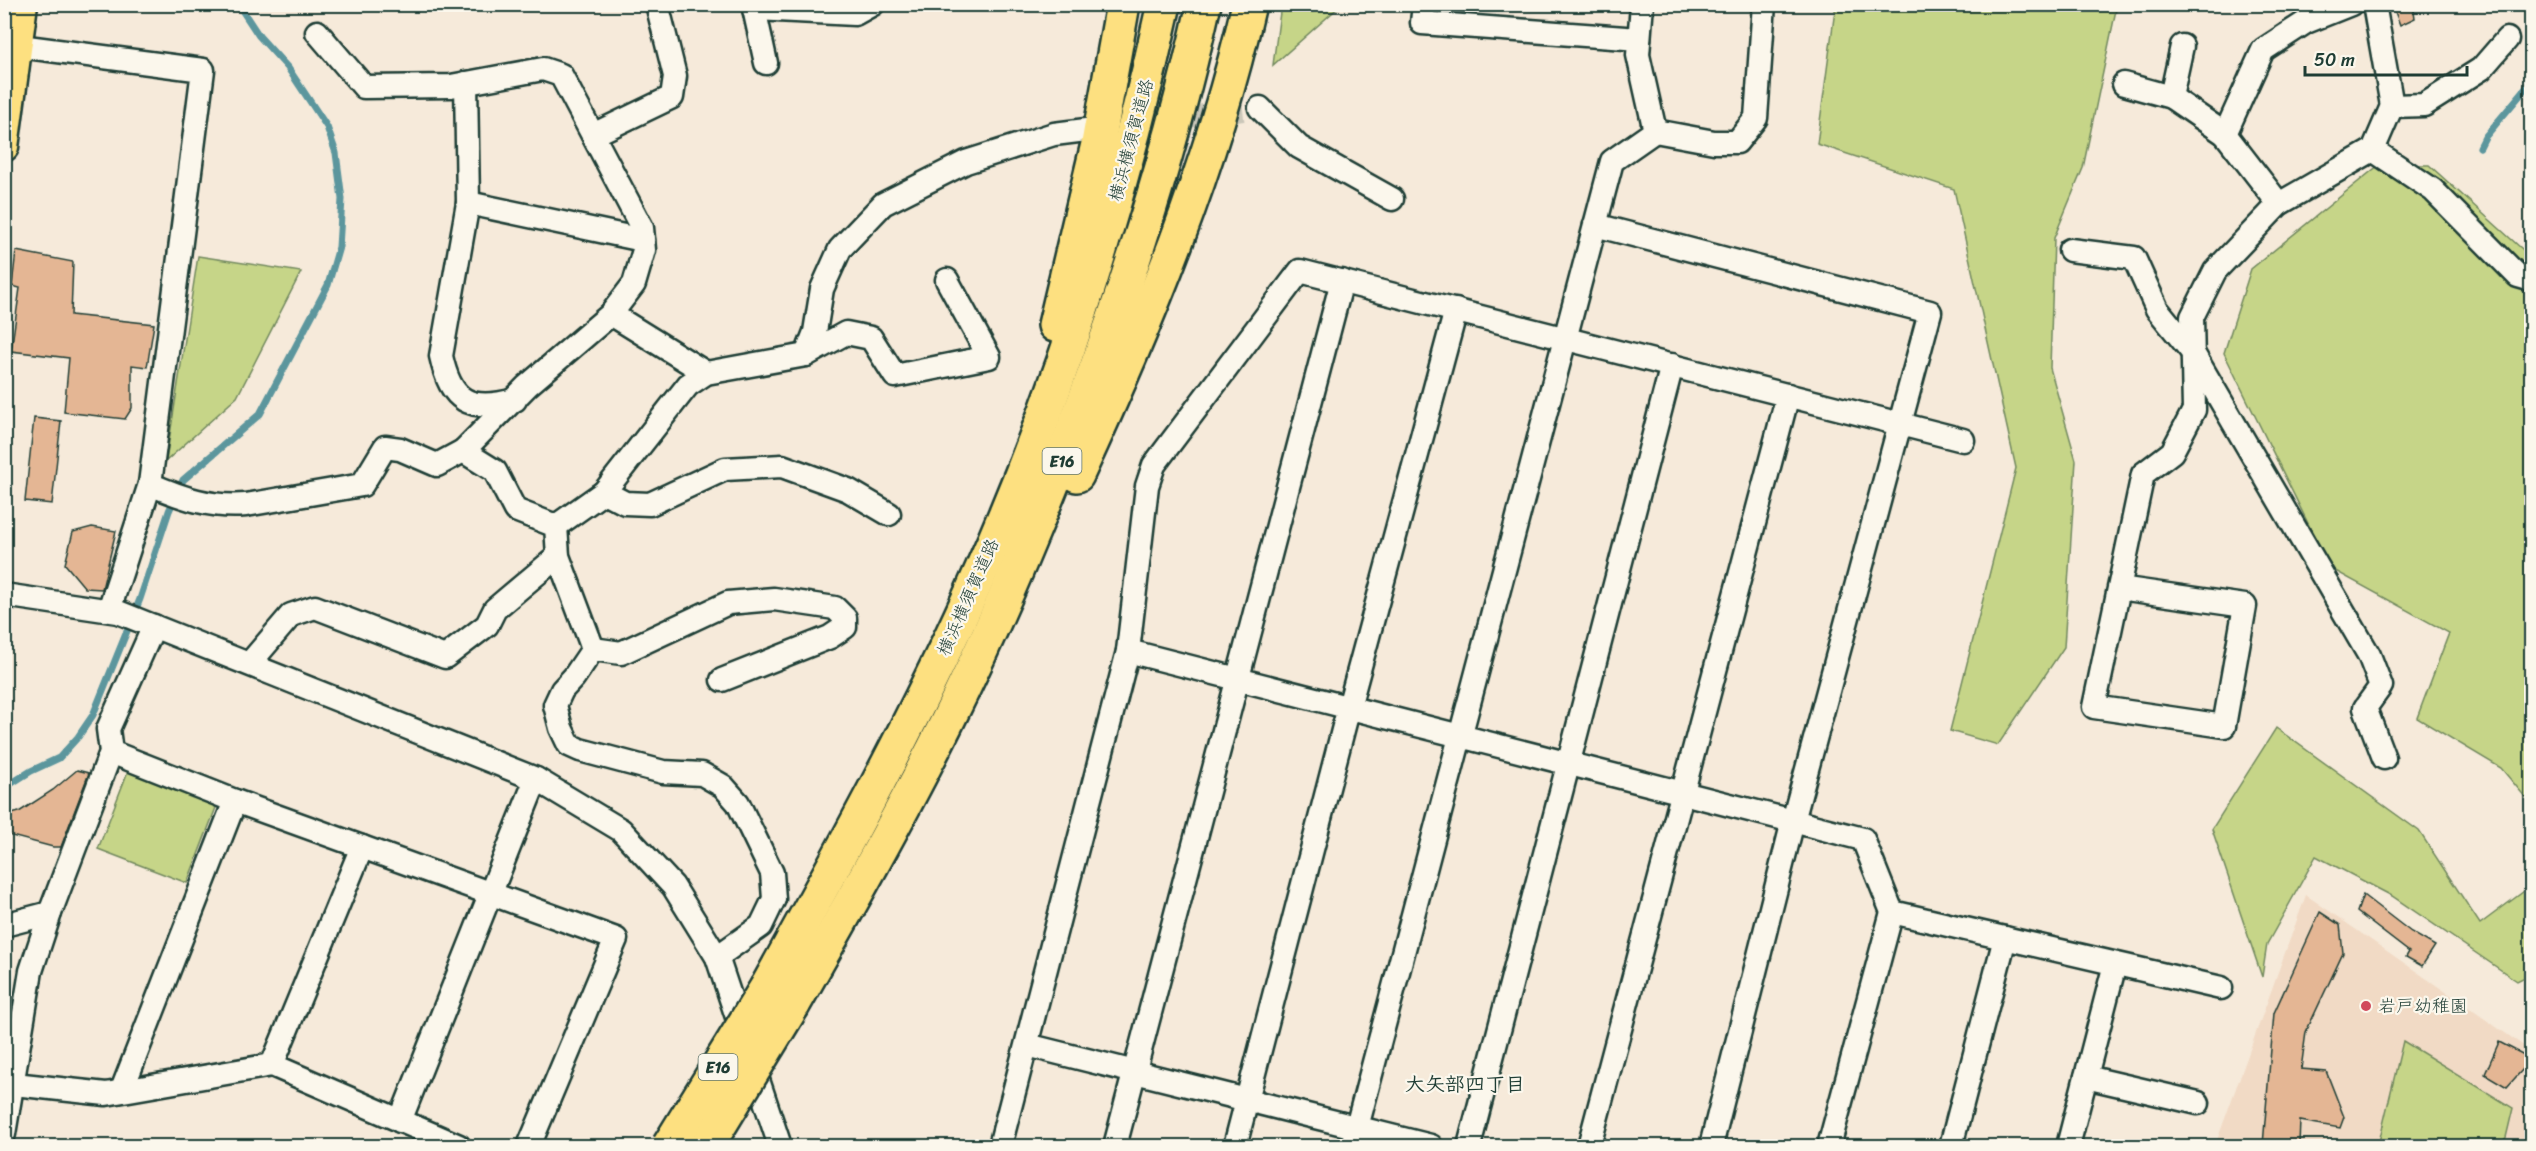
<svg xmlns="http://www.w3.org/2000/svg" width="2536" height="1151" font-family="Sriracha,'Klee One',sans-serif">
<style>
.built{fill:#f1dac5}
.green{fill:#c6d588;stroke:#72895e;stroke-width:1.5}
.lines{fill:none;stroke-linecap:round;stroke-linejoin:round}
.stream{stroke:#5c969d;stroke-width:7}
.building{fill:#e4b694;stroke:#1f3d34;stroke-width:1.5}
.minor-tunnel{stroke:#cbc7b9;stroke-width:22;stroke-dasharray:22 11;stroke-linecap:butt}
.minor-casing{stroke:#1f3d34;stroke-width:27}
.major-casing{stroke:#1f3d34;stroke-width:33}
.highway-casing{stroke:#1f3d34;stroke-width:38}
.minor{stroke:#fbf7ec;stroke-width:22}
.major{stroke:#fde080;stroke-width:28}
.highway{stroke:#fde080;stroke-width:33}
.highway-bridge-casing{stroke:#1f3d34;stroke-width:38;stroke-linecap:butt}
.highway-bridge{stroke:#fde080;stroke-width:33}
.poi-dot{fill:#d1495b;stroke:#fbf7ec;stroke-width:2}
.labels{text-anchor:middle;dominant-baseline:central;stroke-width:4.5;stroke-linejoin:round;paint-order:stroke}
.shield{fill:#fbf7ec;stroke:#61756b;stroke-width:1.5}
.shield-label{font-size:16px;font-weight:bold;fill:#1f3d34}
.street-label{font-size:18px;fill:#1f3d34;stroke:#fbf7ec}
.poi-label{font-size:18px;fill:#1f3d34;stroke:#fbf7ec;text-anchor:start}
.neighbourhood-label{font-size:20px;font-weight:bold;fill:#1f3d34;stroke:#fbf7ec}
</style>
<rect width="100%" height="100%" fill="#f6eada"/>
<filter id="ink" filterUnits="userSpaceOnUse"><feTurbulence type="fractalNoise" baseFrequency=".0167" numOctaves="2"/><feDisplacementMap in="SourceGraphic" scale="12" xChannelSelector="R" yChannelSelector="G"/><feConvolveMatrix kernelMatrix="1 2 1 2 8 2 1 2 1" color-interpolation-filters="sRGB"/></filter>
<g filter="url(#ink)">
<path class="built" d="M2306 895 2531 1051V1113L2523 1146H2215Z"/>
<g class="green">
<path d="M1281 5H1341L1273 65Z"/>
<path d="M1844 5H2117L2083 168 2054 238 2050 368 2076 460 2064 647 1998 745 1950 731 2016 468 1954 189 1817 144 1835 10Z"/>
<path d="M2379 165H2429L2531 257V804L2501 768 2417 718 2449 633 2330 568 2224 353 2251 269Z"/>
<path d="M198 256 301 272 237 397 166 461Z"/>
<path d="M2276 728 2419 831 2480 924 2531 886V974L2517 981 2392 896 2316 856 2267 944 2262 977 2212 829Z"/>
<path d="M128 771 217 805 187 883 98 849Z"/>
<path d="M2403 1041 2513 1108 2504 1146H2378Z"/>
</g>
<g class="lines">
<g class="stream">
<path d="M2480 147 2485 137 2532 81"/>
<path d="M4 788 31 771 59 758 78 737 93 715 140 599 169 511 183 480 260 414 328 285 339 247 342 199 336 153 327 127 288 68 259 36 238 4"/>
</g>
</g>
<g class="building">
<path d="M2392 4H2413L2415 18 2400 25Z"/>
<path d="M16 251 73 262 71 315 154 324 147 367 132 365V408L125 419 64 412 69 358 11 351 20 288 12 286Z"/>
<path d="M34 418 61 421 52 504 25 501Z"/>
<path d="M92 527 116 531 102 589 85 588 65 564 73 532Z"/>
<path d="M77 770 89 773 61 847H53L4 834V816L19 812 53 790Z"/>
<path d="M2363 895 2411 932 2435 946 2422 966 2406 957 2409 952 2357 912Z"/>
<path d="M2320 912 2340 925 2343 953 2306 1032 2301 1069 2326 1071 2344 1117 2340 1128 2300 1121 2299 1144 2263 1145 2274 1013Z"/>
<path d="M2499 1042 2532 1059 2507 1087 2485 1074Z"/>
</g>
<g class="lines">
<path class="minor-tunnel" d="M1123 125 1260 108"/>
<g class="minor-casing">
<g id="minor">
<path d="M753 4 766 63"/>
<path d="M1424 4 1422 23 1639 39"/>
<path d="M2374 4 2392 106"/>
<path d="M754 9 855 14 873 4"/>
<path d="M317 32 364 87 451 86 543 69 561 75 642 228 644 250 634 284 611 314 527 386 463 451"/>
<path d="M4 44 203 70 150 484 109 610"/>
<path d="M466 83 468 203 441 356C451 402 469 412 515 400"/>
<path d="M2124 84 2171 97 2225 134 2279 204"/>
<path d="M2171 97 2182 46"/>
<path d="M1260 108 1299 147 1392 199"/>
<path d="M1655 131 1714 142H1737L1756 118 1764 4"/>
<path d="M2225 134 2263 50 2306 22 2351 4"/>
<path d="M593 135 672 97 675 76 657 4"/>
<path d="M2373 150 2433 190 2518 276 2532 280"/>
<path d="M468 203 643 240"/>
<path d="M1595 225 1930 312 1793 821 1711 1146"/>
<path d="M2070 250 2134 258 2157 309 2193 353 2369 655 2381 686 2365 708 2384 758"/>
<path d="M611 314 706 373"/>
<path d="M806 355 815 332 822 289 840 249 883 204 966 162 1054 134 1086 130"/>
<path d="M150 484C182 498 212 508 246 505L362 485 385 447 400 449 437 465 463 451 495 471 515 510 556 526 558 556 593 649"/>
<path d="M604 492 625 503 650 504 725 469 782 466 848 490 889 514"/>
<path d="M556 526 604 492 688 385 706 373 806 355 846 333 871 338 895 376 989 357 947 280"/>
<path d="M2119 588 2245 606 2224 726 2094 707 2143 474 2172 452 2194 410 2192 317 2215 271 2279 204 2373 150 2392 106 2424 105 2481 69 2507 39"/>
<path d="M4 595 118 612 536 779 621 830 673 886 717 957 780 1146"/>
<path d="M1128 651 1863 839 1892 912 1829 1146"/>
<path d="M250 663 291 615 315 607 445 657 487 625 495 609 558 556"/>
<path d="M111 752 235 801 616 939 529 1146"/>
<path d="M1892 912 2221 988"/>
<path d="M4 925 50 913"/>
<path d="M717 957 761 926 774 899 772 873 738 803 723 786 702 774 663 772 580 750 569 745 561 728 555 705 562 690 574 677 593 649 621 653 728 603 774 599 835 608 845 618V627L830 637 722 680"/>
<path d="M1027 1045 1431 1146"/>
<path d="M272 1065 362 847"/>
<path d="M2086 1077 2198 1103"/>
<path d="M14 1084 106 1094 272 1065 459 1146"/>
<path d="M122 1090 235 801"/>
<path d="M400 1121 536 779"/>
<path d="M4 1134 31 971 50 913 111 752 108 729 154 626"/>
<path d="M1000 1146 1128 651 1147 486 1154 465 1300 271 1963 440"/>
<path d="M1115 1146 1342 281"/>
<path d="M1235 1146 1349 707 1456 310"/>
<path d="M1352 1146 1612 161 1655 131 1638 55 1642 4"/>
<path d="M1469 1146 1672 365"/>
<path d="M1589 1146 1788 395"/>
<path d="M1951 1146 2005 938"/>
<path d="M2068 1146 2115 964"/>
</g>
</g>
<g class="major-casing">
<path id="major" d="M4 147 23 4"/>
</g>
<g class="highway-casing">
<g id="highway">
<path d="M1055 325 1098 144 1123 4"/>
<path d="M1077 475C1147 324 1212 167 1249 4"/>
<path d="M767 987C843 850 919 712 982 569 1062 387 1122 198 1164 4"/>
<path d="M793 1005C846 912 899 819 947 722 1000 615 1046 504 1088 391 1134 265 1175 136 1204 4"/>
</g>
</g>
<use href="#minor" class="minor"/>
<use href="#major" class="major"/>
<use href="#highway" class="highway"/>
<g class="highway-bridge-casing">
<g id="highway-bridge">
<path d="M669 1146 767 987"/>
<path d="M707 1146 793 1005"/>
</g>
</g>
<use href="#highway-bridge" class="highway-bridge"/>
</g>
</g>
<circle class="poi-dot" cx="2366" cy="1006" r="6"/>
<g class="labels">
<g class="shield">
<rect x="1042.5" y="448" width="39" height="26" rx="4.5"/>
<rect x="698.5" y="1054" width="39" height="26" rx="4.5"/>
</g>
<g class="shield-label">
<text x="1062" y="461">E16</text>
<text x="718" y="1067">E16</text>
</g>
<g class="street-label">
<text transform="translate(1131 140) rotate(-75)">横浜横須賀道路</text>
<text transform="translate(968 597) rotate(-66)">横浜横須賀道路</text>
</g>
<g class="poi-label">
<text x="2378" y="1006">岩戸幼稚園</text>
</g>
<g class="neighbourhood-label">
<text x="1465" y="1084">大矢部四丁目</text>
</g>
</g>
<rect width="2536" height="1151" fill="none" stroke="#fbf7ec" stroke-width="24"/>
<rect x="12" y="12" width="2512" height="1127" fill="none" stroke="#1f3d34" stroke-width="2" filter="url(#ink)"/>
<path d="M2305 66v9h162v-9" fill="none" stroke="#1f3d34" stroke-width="3"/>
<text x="2314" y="66" font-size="18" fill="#1f3d34" stroke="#fbf7ec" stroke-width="4.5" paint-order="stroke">50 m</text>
</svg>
